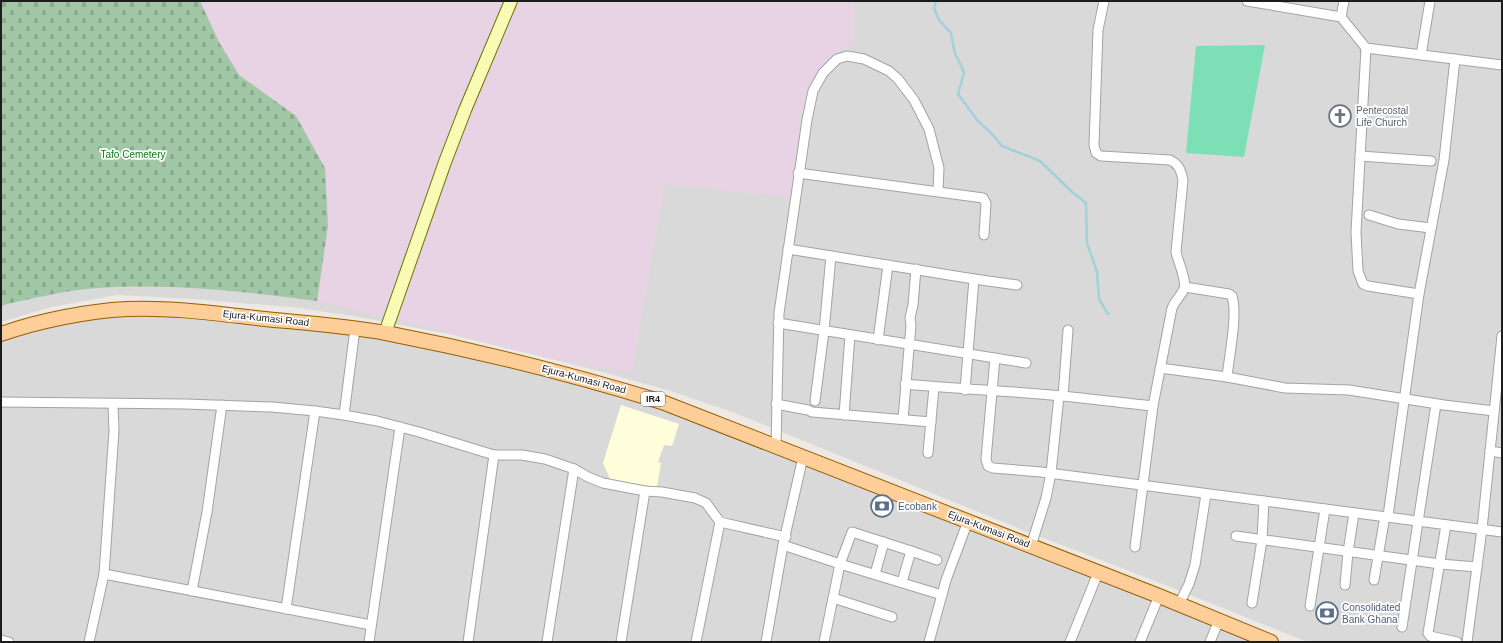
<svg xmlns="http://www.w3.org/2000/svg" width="1503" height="643" font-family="Helvetica,sans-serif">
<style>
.residential{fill:#dad9d9}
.industrial{fill:#e7d3e4}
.education{fill:#fffeda}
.cemetery{fill:url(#cemetery-stones)}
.pitch{fill:#7ddfb6}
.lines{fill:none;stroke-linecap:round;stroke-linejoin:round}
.stream{stroke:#a1d1dd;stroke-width:2.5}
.street-casing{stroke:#a3a3a3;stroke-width:11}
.secondary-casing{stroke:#6b7403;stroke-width:14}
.primary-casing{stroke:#955e00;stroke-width:16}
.street{stroke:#fff;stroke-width:9}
.secondary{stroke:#f9fab3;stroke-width:12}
.primary{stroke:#fdce97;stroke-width:14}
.labels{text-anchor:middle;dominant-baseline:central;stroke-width:3.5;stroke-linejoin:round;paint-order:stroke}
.shield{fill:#fff;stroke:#606060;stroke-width:1}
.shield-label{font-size:9px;font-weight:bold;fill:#1c1c1c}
.worship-label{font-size:10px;fill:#5b616d;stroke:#fff;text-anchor:start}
.park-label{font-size:10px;fill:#097b0f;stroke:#fff}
.street-label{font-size:10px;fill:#1c1c1c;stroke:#fff}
.service-label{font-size:10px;fill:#4e5e75;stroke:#fff;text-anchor:start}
</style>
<defs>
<pattern id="cemetery-stones" width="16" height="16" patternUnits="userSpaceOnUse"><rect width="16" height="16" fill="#a2c7a7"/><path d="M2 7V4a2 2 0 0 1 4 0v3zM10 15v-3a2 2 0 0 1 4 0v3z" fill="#8baa8f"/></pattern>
</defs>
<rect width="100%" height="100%" fill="#eee9e2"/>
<g class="residential">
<path d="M1 1H1502V642H1308L1117 566 1030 533 735 413 671 391 580 366 449 334 353 316 291 307 193 299 117 295 51 307 1 322Z"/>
<path d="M113 312 356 330 630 393 1266 642H1V337Z"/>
</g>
<path class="industrial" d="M200 1H855L854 43 831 56 813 79 801 114 791 198 665 184 632 373 571 363 317 301 328 226 296 116 239 75 219 42Z"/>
<path class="education" d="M621 405 679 424 672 446 664 445 658 462 661 463 657 487 625 485 610 479 603 463Z"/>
<path class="cemetery" d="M1 1H200L219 42 239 75 296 116 325 168 328 226 317 301C241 291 163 282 87 289 62 291 32 299 7 304L1 306Z"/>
<path class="pitch" d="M1265 45 1244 157 1186 153 1196 46Z"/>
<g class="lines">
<path class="stream" d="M936 1 934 8 939 20 951 33 955 54 961 65 964 73 958 94 978 121 992 134 1002 146 1040 161 1071 191 1086 203 1087 243 1097 272 1099 299 1108 314"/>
<g class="street-casing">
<g id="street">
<path d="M1104 1 1098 30 1094 145 1096 153 1101 156 1170 160C1179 164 1181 171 1183 180L1176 252C1178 262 1187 280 1184 289 1181 296 1176 299 1172 308L1153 406 1135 547"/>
<path d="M1247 1 1341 17 1366 48 1502 65"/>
<path d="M1341 17 1344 1"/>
<path d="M1366 48 1356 232 1358 271 1363 284 1368 286 1419 294"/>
<path d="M1421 55 1430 1"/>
<path d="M1360 156 1431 161"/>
<path d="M798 173 983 198 986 203 984 235"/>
<path d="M1369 215 1398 224 1431 228"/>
<path d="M788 249 974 279 1017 285"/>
<path d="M1185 287 1229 294 1232 296C1238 314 1229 357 1227 377"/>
<path d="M778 323 1026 363"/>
<path d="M878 340 888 265"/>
<path d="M995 358 986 459 988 466 993 468 1041 472 1502 532"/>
<path d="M1160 368 1227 377 1285 388 1349 390 1444 405 1494 411"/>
<path d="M905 384C958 389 1010 391 1063 396 1093 399 1123 403 1153 406"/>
<path d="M965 390 974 279"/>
<path d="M1063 396 1068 330"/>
<path d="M815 401 824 331 831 256"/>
<path d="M1 402 185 404 272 407 315 411 344 415 377 421 419 432 494 455H522L545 459 574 469 588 477 603 483 645 491 662 492 695 498 706 503 720 522 786 537"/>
<path d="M776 404 808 410 812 412 931 422"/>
<path d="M344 415 355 329"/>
<path d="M844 415 850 335"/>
<path d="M903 419 911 325 910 318 913 305 916 269"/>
<path d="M776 446 779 313 807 120 813 91 823 73 837 59 847 56 864 59 889 71 898 79 914 100 929 129 939 168 938 191"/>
<path d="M1490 451 1502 453"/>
<path d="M928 453 934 387"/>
<path d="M1388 516 1419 294 1444 160 1455 59"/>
<path d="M1446 525 1428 633 1430 636 1457 642"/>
<path d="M1236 536 1440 564 1477 567"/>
<path d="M783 545 840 564 824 642"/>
<path d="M1031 546 1046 498 1051 473 1059 396"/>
<path d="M911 551 852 532 840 564 942 595"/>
<path d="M104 574 371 625"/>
<path d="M875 574 884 542"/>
<path d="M1374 580 1385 516"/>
<path d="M902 582 911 551 937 560"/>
<path d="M1345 585 1348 552 1354 513"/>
<path d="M192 591 207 512 222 405"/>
<path d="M833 598 892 617"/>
<path d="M1252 603 1262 540 1264 501"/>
<path d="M1179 604 1189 584 1195 565 1206 494"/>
<path d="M1310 606 1325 509"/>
<path d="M286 609 315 411"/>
<path d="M1402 627 1436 404"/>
<path d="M1 640 9 642"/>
<path d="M89 642 104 574 114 431 113 404"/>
<path d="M369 642 400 427"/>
<path d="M468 642 494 455"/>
<path d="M547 642 574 469"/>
<path d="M621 642 645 491"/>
<path d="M696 642 720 522"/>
<path d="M766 642 783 545 803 457"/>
<path d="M929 642 946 580 968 521"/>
<path d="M1070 642 1098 573"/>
<path d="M1140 642 1159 596"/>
<path d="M1210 642 1219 620"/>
<path d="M1467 642 1482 529 1502 336"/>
</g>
</g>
<g class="secondary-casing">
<path id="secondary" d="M385 333 445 162 465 110 511 1"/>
</g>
<g class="primary-casing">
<path id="primary" d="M1 334C38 321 87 311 127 309 173 307 220 314 265 319 306 323 346 326 386 333 479 351 571 374 662 402L1159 596 1271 642"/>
</g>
<use href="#street" class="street"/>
<use href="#secondary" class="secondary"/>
<use href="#primary" class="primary"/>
</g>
<defs>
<g id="church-ring" transform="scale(1.15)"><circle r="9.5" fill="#fff" stroke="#6b7280" stroke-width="1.5"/><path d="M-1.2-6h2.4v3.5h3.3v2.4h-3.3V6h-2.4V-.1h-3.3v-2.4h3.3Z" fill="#6b7280"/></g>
<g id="bank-ring" transform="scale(1.15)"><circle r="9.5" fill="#fff" stroke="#5c6f8a" stroke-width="1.5"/><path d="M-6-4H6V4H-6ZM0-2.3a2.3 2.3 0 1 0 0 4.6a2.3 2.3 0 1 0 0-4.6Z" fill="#5c6f8a"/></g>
</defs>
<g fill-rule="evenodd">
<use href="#church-ring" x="1340" y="116"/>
<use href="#bank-ring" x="882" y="506"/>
<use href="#bank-ring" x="1327" y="613"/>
</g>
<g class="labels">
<rect class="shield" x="641" y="392" width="24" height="14" rx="3"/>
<g class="shield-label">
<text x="653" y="399">IR4</text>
</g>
<g class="worship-label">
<text x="1356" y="110">Pentecostal<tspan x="1356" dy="12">Life Church</tspan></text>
</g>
<g class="park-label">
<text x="133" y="154">Tafo Cemetery</text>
</g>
<g class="street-label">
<text transform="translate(266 318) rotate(6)">Ejura-Kumasi Road</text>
<text transform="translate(584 379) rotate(15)">Ejura-Kumasi Road</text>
<text transform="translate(989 529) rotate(21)">Ejura-Kumasi Road</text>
</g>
<g class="service-label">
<text x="898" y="506">Ecobank</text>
<text x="1342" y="607">Consolidated<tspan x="1342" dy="12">Bank Ghana</tspan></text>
</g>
</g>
<rect width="1503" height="643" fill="none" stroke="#1c1c1c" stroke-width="4"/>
</svg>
